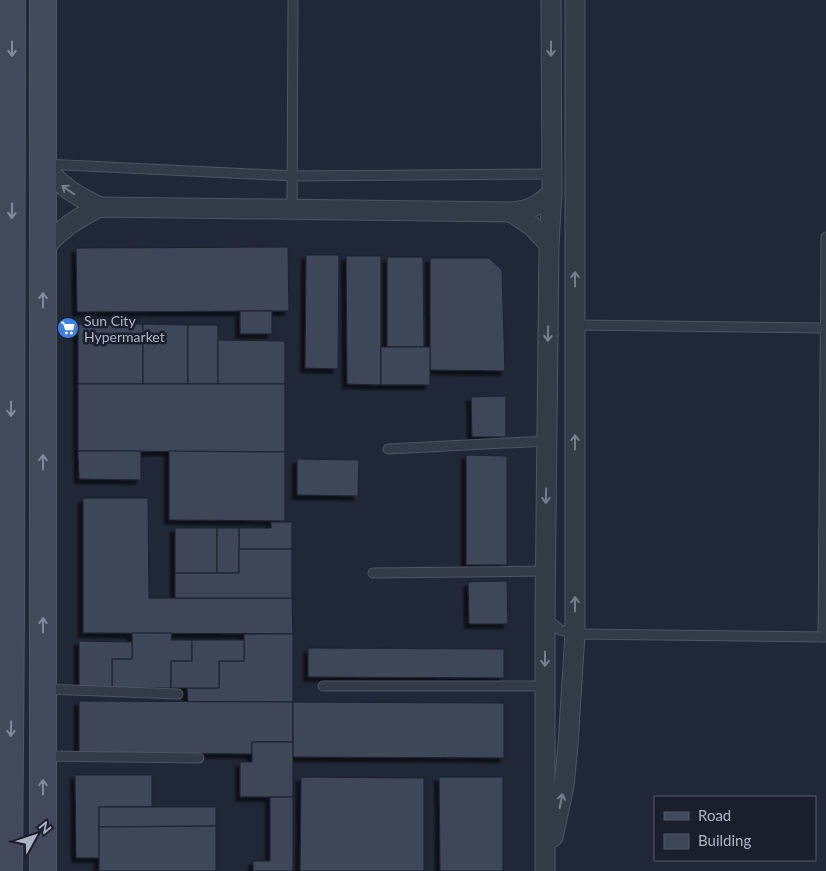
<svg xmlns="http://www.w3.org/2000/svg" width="826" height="871" font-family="Lato,sans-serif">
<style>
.building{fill:#3c4658;stroke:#1b212e;filter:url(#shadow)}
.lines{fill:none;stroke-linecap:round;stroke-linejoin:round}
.service-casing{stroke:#4e5563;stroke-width:11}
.minor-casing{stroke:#4e5563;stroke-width:21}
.secondary-casing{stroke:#4e5563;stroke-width:28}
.service{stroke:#333a48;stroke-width:9}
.minor{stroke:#333a48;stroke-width:19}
.secondary{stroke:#41495b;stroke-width:26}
.oneway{stroke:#828a9b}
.oneway2{stroke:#767e8d}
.labels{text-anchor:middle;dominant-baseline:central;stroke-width:5;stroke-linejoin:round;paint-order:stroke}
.poi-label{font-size:14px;fill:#adb5c5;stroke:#191f2c;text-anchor:start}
</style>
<defs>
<filter id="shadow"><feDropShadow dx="-4.5" dy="4.5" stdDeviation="1" flood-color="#0009"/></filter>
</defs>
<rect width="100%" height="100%" fill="#202837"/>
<g class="building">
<path d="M288 247 289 311 77 312 76 248Z"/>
<path d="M306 255H339L338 369 305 368Z"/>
<path d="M346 256H381V385L347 384Z"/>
<path d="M387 257H423L424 347H387Z"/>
<path d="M430 258H489L502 270 505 371 430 370Z"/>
<rect x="240" y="311" width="32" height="23"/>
<rect x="78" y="324" width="65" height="60"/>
<path d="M143 324 188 325V384H143Z"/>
<rect x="188" y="325" width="30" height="59"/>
<path d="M218 340 285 341V384H218Z"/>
<rect x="381" y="347" width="49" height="38"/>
<path d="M78 384H285V452L78 451Z"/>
<path d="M506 396V437H472L471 397Z"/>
<path d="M78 451H141V480L79 479Z"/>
<path d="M169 451 285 452V521L169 520Z"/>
<path d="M466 455 507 456V565H466Z"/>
<path d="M297 459 359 460 358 496 297 495Z"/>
<path d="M83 498H148L149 598H292L293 634 83 633Z"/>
<path d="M271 522H292V549H239V528H271Z"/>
<rect x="175" y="528" width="42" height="45"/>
<rect x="217" y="528" width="22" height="45"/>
<path d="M239 549H292V598H175V573H239Z"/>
<path d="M507 581 508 624H469L468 582Z"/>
<path d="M132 633H172L171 640H192V661H171V688H112V659H132Z"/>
<path d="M244 634H293V702H188L187 688H219V661H244Z"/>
<path d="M192 640H244V661H219V688H171V661H192Z"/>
<path d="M79 641 132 642V659H112V688H79Z"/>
<path d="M308 648 504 649V678L308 677Z"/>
<path d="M79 701 293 702V742H252V754L79 753Z"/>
<path d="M293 702 504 703V758L293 757Z"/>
<path d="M252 742H293V797H240V762H252Z"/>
<path d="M75 775H152V807H99V858H76Z"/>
<path d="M301 777 424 778V871H300Z"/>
<path d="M439 777H503V871H440Z"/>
<path d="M270 797H293V871H253V861H270Z"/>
<path d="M99 807H216V826L99 827Z"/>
<path d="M216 826V871H99V827Z"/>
</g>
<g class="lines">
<g class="service-casing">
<g id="service">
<path d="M45 164 293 176 552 174"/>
<path d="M292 209 293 0"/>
<path d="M575 325 825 328"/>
<path d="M388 449 547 441"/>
<path d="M373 573 545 571"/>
<path d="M547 619 560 630 575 634 826 637"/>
<path d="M823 637 826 237"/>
<path d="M323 686H545"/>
<path d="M46 689 178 694"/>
<path d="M46 756 199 758"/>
</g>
</g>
<g class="minor-casing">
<g id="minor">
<path d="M43 164C60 186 75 195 100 207"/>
<path d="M511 212 532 226 549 244"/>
<path d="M43 250C59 230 77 218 100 207L511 212C529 211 539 205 552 193"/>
<path d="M553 837 564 786 568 745 575 634V0"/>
<path d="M545 871V614L549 244 552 193 551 0"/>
</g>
</g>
<g class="secondary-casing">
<g id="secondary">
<path d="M43 0V871"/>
<path d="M9 871 11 619 12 0"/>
</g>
</g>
<use href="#service" class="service"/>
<use href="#minor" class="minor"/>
<use href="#secondary" class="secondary"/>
</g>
<defs><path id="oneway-shaft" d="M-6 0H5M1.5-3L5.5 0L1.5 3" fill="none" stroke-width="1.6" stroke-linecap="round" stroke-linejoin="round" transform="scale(1.25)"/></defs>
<g class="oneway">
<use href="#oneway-shaft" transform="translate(12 49) rotate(90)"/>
<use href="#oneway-shaft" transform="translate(12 211) rotate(91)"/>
<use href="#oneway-shaft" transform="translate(43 300) rotate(-90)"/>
<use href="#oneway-shaft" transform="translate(11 409) rotate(90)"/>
<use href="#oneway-shaft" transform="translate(43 462) rotate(-90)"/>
<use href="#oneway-shaft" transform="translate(43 625) rotate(-90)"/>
<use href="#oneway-shaft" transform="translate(11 729) rotate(91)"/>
<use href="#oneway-shaft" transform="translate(43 787) rotate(-90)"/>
</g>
<g class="oneway2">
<use href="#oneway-shaft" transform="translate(551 49) rotate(90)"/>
<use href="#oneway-shaft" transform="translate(68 190) rotate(-145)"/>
<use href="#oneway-shaft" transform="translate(575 279) rotate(-90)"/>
<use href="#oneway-shaft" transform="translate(548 334) rotate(91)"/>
<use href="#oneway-shaft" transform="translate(575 442) rotate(-90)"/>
<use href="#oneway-shaft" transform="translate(546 496) rotate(91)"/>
<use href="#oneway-shaft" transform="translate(575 604) rotate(-90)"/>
<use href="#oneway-shaft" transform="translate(545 659) rotate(90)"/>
<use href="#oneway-shaft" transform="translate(561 801) rotate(-79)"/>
</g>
<defs>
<g id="supermarket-disc" transform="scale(1.125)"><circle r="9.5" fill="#3f7fe0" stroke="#191f2c"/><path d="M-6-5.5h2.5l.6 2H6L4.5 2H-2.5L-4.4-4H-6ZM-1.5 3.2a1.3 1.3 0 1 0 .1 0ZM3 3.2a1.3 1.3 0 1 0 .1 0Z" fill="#fff"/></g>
</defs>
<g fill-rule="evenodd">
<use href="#supermarket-disc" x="68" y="328"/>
</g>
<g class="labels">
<g class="poi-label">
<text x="84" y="320">Sun City<tspan x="84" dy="16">Hypermarket</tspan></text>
</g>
</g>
<rect x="654" y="796" width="162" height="65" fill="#191f2c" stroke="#545b69"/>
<rect x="664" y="812" width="25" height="8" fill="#41495b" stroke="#545b69"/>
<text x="698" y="821" font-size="15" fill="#adb5c5">Road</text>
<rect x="664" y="834" width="25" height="15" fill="#3c4658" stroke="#545b69"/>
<text x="698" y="846" font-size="15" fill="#adb5c5">Building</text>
<g transform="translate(35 836) rotate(50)" stroke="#191f2c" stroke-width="4" paint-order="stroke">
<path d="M0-4L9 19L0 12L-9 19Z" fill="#adb5c5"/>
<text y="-8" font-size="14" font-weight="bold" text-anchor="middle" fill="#adb5c5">N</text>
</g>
</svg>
